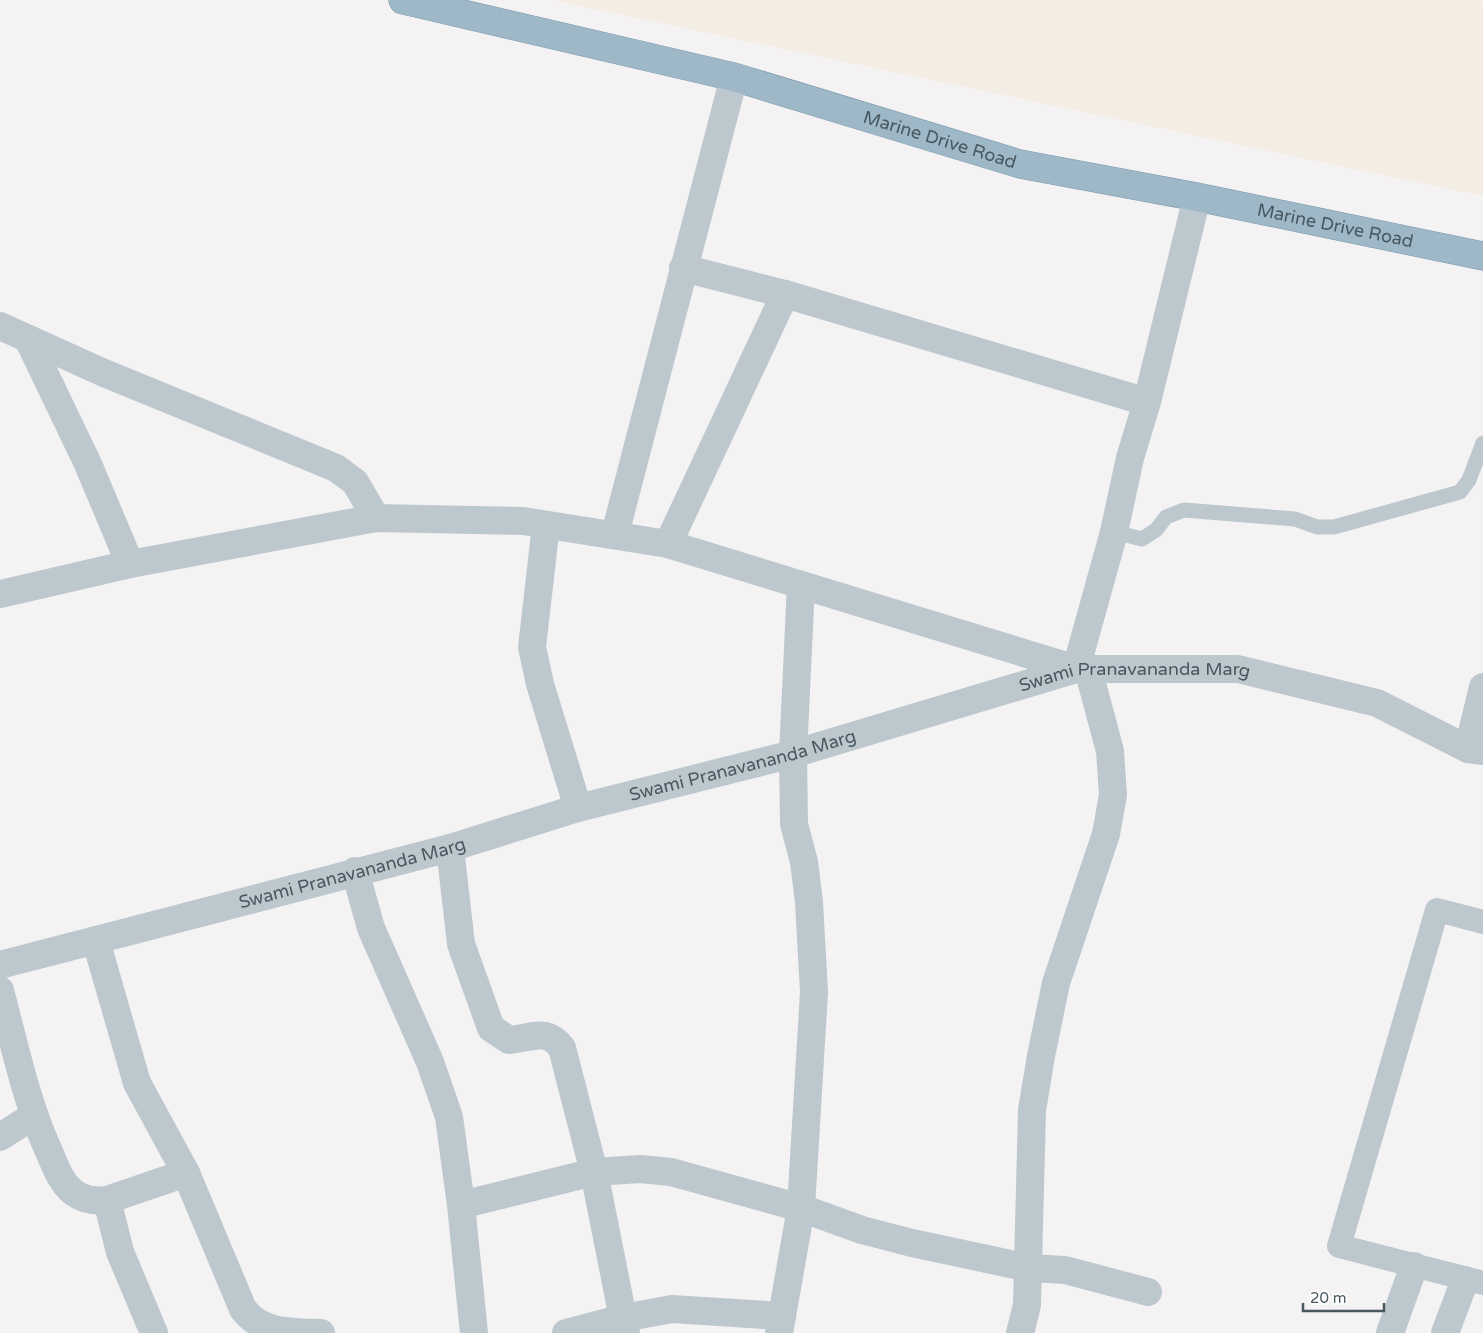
<svg xmlns="http://www.w3.org/2000/svg" width="1483" height="1333" font-family="'Varela Round',sans-serif">
<style>
.sand{fill:#f4ede3}
.lines{fill:none;stroke-linecap:round;stroke-linejoin:round}
.trunk-casing{stroke:#7596ab;stroke-width:29}
.service{stroke:#bdc8ce;stroke-width:15}
.pedestrian{stroke:#bdc8ce;stroke-width:24}
.minor{stroke:#bdc8ce;stroke-width:28}
.tertiary{stroke:#bdc8ce;stroke-width:28}
.trunk{stroke:#9eb8c8;stroke-width:28}
.labels{text-anchor:middle;dominant-baseline:central;stroke-width:4;stroke-linejoin:round;paint-order:stroke}
.street-label{font-size:18px;fill:#49585f;stroke:#fff}
</style>
<rect width="100%" height="100%" fill="#f4f2f2"/>
<path class="sand" d="M552 0H1474L1483 2V196Z"/>
<g class="lines">
<g class="trunk-casing">
<g id="trunk">
<path id="s2" d="M403 0 734 77 1020 164 1197 197 1483 256"/>
</g>
</g>
<path class="service" d="M1114 532 1142 539 1156 530 1166 517 1184 510 1295 519 1317 527H1334L1460 492 1469 480 1483 443"/>
<path class="pedestrian" d="M1483 922 1437 910 1339 1246 1483 1283"/>
<g class="minor">
<path d="M683 268 785 294 1147 402"/>
<path d="M0 326 104 373 336 468 355 482 376 518"/>
<path d="M28 339 88 464 130 564"/>
<path d="M546 525 532 647 540 684 578 808"/>
<path d="M615 534 734 77"/>
<path d="M668 544 785 294"/>
<path d="M0 594 130 564 376 518 523 521 668 544 1076 669 1114 532 1130 458 1147 402 1197 197"/>
<path d="M1468 749 1483 687"/>
<path d="M450 848 461 944 491 1028 509 1040C533 1038 546 1027 562 1048L594 1172 626 1333"/>
<path d="M355 871 371 928 430 1062 449 1117 461 1205 474 1333"/>
<path d="M96 941 137 1083 186 1173 243 1309C261 1333 289 1332 321 1333"/>
<path d="M0 990C14 1043 25 1097 47 1147 53 1160 57 1174 66 1185 76 1198 92 1202 107 1200L186 1173"/>
<path d="M0 1137 33 1116"/>
<path d="M107 1200 120 1252 154 1333"/>
<path d="M461 1205 594 1172 640 1169 671 1172 801 1208 862 1230 912 1243 1029 1268 1065 1270 1148 1292"/>
<path d="M566 1333 623 1318 672 1309 782 1316"/>
<path d="M779 1333 801 1208 814 992 809 902 804 862 794 824 793 754 801 585"/>
<path d="M1020 1333 1027 1305 1032 1110 1041 1056 1056 983 1106 834 1113 795 1110 751 1088 669"/>
<path d="M1390 1333 1414 1266"/>
<path d="M1445 1333 1465 1280"/>
</g>
<path class="tertiary" id="s1" d="M0 965 450 848 578 808 793 754 1076 669H1238L1377 703 1468 749 1483 751"/>
<use href="#trunk" class="trunk"/>
</g>
<g class="labels">
<g class="street-label">
<text stroke="none"><textPath href="#s2" startOffset="555">Marine Drive Road</textPath></text>
<text stroke="none"><textPath href="#s2" startOffset="960">Marine Drive Road</textPath></text>
<text stroke="none"><textPath href="#s1" startOffset="1174">Swami Pranavananda Marg</textPath></text>
<text stroke="none"><textPath href="#s1" startOffset="769">Swami Pranavananda Marg</textPath></text>
<text stroke="none"><textPath href="#s1" startOffset="364">Swami Pranavananda Marg</textPath></text>
</g>
</g>
<path d="M1303 1303v8h81v-8" fill="none" stroke="#49585f" stroke-width="2.5"/>
<text x="1310" y="1303" font-size="15" fill="#49585f" stroke="#ffffff" stroke-width="4" paint-order="stroke">20 m</text>
</svg>
